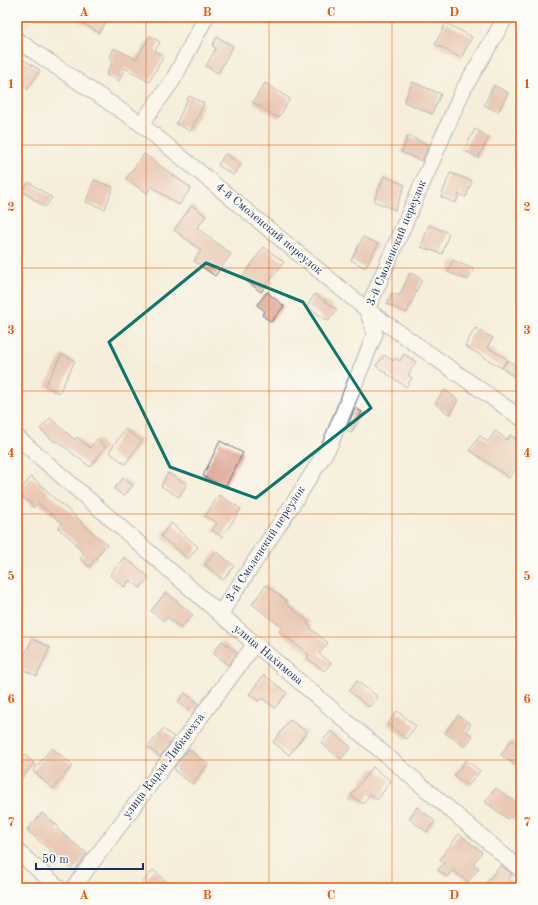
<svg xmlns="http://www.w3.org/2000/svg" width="538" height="905" font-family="'Old Standard TT',serif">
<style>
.building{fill:#db9c89}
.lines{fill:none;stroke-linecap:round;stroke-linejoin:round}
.street-casing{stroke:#677289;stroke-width:17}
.street{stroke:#fff;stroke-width:15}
.marked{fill:none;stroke:#0f766e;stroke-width:3;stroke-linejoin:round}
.grid{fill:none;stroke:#e8590c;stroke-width:1;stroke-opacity:0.55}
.labels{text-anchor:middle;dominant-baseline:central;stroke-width:3;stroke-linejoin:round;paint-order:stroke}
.street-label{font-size:12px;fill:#1b2f5e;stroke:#fdfcf7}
.neatline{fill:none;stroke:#e8590c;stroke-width:1.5}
.grid-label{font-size:13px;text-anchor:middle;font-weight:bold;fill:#e8590c}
</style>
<rect width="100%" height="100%" fill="#fdfcf7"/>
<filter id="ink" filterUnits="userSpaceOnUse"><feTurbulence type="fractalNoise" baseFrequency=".025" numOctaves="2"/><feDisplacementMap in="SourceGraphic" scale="8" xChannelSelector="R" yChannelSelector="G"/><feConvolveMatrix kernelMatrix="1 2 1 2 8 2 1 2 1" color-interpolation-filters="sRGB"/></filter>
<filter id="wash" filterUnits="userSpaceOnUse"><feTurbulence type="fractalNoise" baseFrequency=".012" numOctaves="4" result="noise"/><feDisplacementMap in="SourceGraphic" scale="16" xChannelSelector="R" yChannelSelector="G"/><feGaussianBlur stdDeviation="0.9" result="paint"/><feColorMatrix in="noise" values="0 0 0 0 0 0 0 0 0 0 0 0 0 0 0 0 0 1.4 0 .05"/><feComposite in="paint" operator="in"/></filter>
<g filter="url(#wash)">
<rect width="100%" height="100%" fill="#f5eeda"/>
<g id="blocks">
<g class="building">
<path d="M72 17H109L99 33Z"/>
<path d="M446 23 472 37 461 58 435 44Z"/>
<path d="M150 36 160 42 155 51 164 56 149 82 125 68 119 81 106 75 113 61 109 59 114 48 136 59Z"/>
<path d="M217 37 233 46 218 73 206 66 216 48 212 46Z"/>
<path d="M17 56 40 70 28 89 17 82Z"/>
<path d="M412 82 441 94 432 114 404 102Z"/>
<path d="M265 83 290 99 278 118 253 102Z"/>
<path d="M494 85 508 93 498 112 484 105Z"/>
<path d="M189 96 204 103 191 131 176 124Z"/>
<path d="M475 129 489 137 478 158 464 150Z"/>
<path d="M408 136 429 145 422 161 401 152Z"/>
<path d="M144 154 191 188 179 205 151 186 147 193 126 179Z"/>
<path d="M225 154 241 164 233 175 218 165Z"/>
<path d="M450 173 472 181 466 197 459 194 456 203 441 197Z"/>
<path d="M384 176 405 185 395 210 374 201Z"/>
<path d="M94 180 113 187 105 209 86 202Z"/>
<path d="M29 182 52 198 45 207 22 191Z"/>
<path d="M192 205 206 216 197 228 231 254 215 276 194 261 201 250 174 230Z"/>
<path d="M429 225 449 233 442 254 421 247Z"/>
<path d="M363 237 378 244 365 268 351 260Z"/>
<path d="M264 247 284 262 261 292 242 277Z"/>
<path d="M453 260 473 269 468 280 448 272Z"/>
<path d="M410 273 422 279 407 313 387 304 392 293 399 296Z"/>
<path d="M267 292 284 306 271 322 262 315 265 311 257 305Z"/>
<path d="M315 294 337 310 328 321 307 306Z"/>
<path d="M475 328 493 338 487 347 507 359 502 368 465 346Z"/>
<path d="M62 354 75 361 59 393 45 386Z"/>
<path d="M404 354 416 362 408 375 412 378 406 387 376 366 384 355 393 361 396 358 400 361Z"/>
<path d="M508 360 521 369V382L502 368Z"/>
<path d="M445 390 458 400 450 415 435 403Z"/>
<path d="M355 408 362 412 351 433 346 430Z"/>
<path d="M50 418 75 440 77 437 90 448 97 439 106 447 90 467 57 441 55 442 40 429Z"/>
<path d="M125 429 142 441 125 464 109 452Z"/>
<path d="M495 431 507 440 510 435 521 443V461L509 478 470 450 480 436 488 442Z"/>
<path d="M220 441 243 453 225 487 203 476Z"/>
<path d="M168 473 187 484 179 497 161 486Z"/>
<path d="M31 477 48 491 47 492 81 521 80 522 107 544 89 567 80 559 84 553 75 545 76 543 58 528 62 523 38 503 34 507 18 493Z"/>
<path d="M123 478 133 485 124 496 114 489Z"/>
<path d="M219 495 241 509 222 537 212 530 217 523 205 516Z"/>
<path d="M171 523 198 547 188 559 161 536Z"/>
<path d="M216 551 234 566 223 580 205 565Z"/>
<path d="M124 557 149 577 140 588 130 580 124 587 110 575Z"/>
<path d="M266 585 287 601 285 603 309 622 307 624 311 626 310 628 328 643 319 654 331 663 324 671 307 658 309 655 279 631 282 627 252 604Z"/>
<path d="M166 592 193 615 181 628 167 617 164 621 151 611Z"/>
<path d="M32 639 50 647 37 676 19 668Z"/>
<path d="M222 641 237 653 228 665 213 653Z"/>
<path d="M264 675 287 693 275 708 262 698 259 701 249 694Z"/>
<path d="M357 681 378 697 369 707 349 691Z"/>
<path d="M185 693 199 704 192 713 178 702Z"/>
<path d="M397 711 416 726 406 739 387 724Z"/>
<path d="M458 715 471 724 466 731 473 736 465 747 445 733Z"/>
<path d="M290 720 307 732 289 755 273 742Z"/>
<path d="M163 729 174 737 160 757 148 747Z"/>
<path d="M331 731 351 747 341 759 321 743Z"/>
<path d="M511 740 521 746V769L501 755Z"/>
<path d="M52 748 73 765 53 789 33 771Z"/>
<path d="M188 749 208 764 192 784 175 771 176 770 174 768Z"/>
<path d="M24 754 34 763 17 784V762Z"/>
<path d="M466 760 480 771 468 786 454 775Z"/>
<path d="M373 767 391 781 377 800 370 794 363 804 351 795Z"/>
<path d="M496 788 521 806V825L510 816 508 819 485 802Z"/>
<path d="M417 807 435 821 427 832 409 819Z"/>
<path d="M42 813 59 827 57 829 87 854 74 871 27 830Z"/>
<path d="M459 834 482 852 473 864 479 868 468 882 453 870 447 877 438 870 444 863 440 859Z"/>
<path d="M501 865 512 874 508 879 520 888H493L486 883Z"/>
<path d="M153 870 174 888H138Z"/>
</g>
</g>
</g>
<g filter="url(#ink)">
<use href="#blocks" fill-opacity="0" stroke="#677289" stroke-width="1"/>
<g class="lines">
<g class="street-casing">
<g id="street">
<path d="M17 40 141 124 367 310 521 418"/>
<path d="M141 124 173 80 206 17"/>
<path d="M17 437 220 614 521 870"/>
<path d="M220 614 300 493 330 445 375 334 367 310 463 90 506 17"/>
<path d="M17 851 59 888"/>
<path d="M73 888 255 644"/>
</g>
</g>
<use href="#street" class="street"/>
</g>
</g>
<path d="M0 0H538V905H0ZM206 263 303 302 371 408 256 498 170 467 109 342Z" fill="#f5eeda" fill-opacity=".55" fill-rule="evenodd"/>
<path class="marked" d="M206 263 303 302 371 408 256 498 170 467 109 342Z"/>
<path class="grid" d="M146 17V888M269 17V888M392 17V888M17 145H521M17 268H521M17 391H521M17 514H521M17 637H521M17 760H521"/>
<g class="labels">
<g class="street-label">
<text transform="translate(269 229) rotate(40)">4-й Смоленский переулок</text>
<text transform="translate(397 243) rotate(-67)">3-й Смоленский переулок</text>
<text transform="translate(266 544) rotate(-57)">3-й Смоленский переулок</text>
<text transform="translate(268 655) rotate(40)">улица Нахимова</text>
<text transform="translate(164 766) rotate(-53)">улица Карла Либкнехта</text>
</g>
</g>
<rect width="538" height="905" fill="none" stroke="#fdfcf7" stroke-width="44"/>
<path d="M36 863v6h107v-6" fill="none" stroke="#1b2f5e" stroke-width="2"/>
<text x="42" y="863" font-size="12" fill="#1b2f5e" stroke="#fdfcf7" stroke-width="3" paint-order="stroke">50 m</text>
<rect x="22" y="22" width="494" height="861" class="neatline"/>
<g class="grid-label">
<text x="84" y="16">A</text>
<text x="207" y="16">B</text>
<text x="331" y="16">C</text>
<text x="454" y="16">D</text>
<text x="11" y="88">1</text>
<text x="527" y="88">1</text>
<text x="11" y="211">2</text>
<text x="527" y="211">2</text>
<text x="11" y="334">3</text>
<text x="527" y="334">3</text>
<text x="11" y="457">4</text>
<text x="527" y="457">4</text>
<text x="11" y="580">5</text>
<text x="527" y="580">5</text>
<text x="11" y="703">6</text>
<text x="527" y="703">6</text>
<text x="11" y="826">7</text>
<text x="527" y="826">7</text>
<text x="84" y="899">A</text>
<text x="207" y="899">B</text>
<text x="331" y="899">C</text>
<text x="454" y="899">D</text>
</g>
</svg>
